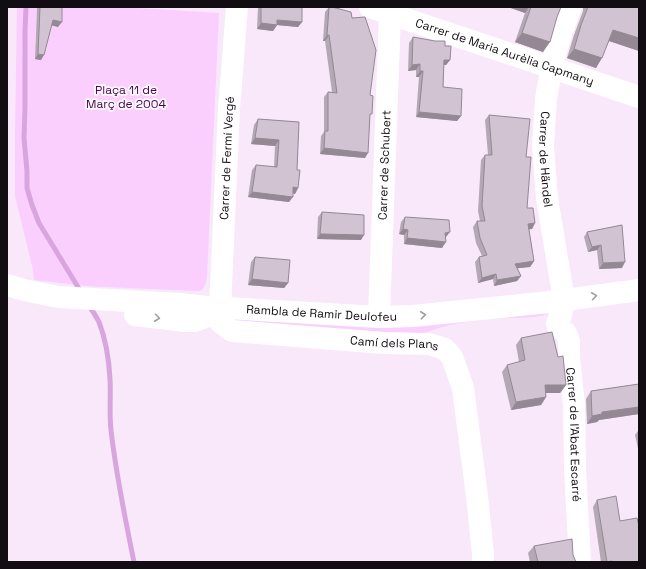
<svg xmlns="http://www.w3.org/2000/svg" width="646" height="569" font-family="'Space Grotesk',sans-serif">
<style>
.green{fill:#facffe}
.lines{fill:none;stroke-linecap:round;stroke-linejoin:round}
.stream{stroke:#d9a5df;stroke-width:5}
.minor{stroke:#fff;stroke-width:22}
.wall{fill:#b5a8b5}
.shaded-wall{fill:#938894}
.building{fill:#d2c3d3;stroke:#938894}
.oneway{stroke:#a09ea1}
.labels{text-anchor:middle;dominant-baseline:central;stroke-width:3.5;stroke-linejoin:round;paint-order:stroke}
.street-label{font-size:12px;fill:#120d13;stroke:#fefafe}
.park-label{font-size:12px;fill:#46044d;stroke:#fefafe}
</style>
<rect width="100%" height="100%" fill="#f8e8fa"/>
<g class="green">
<path d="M17 7H37L35 45 50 25 58 27V7H121L219 13 207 276 206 282 203 289 199 291H195L86 286 34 280 33 270 15 196V133Z"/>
<path d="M555 310C539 319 527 317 509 318 480 319 445 323 418 336L246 329 227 316Z"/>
</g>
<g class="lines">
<g class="stream">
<path d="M26 7 25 31V108L24 138 27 171V188L32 205 39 223 81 292"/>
<path d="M88 304C92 310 96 316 99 322 106 340 109 360 110 379 111 396 109 413 111 430 116 475 125 518 134 562"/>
</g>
<g class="minor">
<path id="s1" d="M370 7 639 97"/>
<path id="s2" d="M571 7 562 31 553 61 546 98 543 146 547 198 564 300 561 315 557 323 558 327 566 333 569 341V357L574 405 575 469 580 562"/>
<path id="s3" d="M7 285 24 290 58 297 180 304 207 307 214 312 220 322 232 331 384 343 429 344 445 349 452 357 463 388 477 496 483 554V562"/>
<path id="s4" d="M220 309 229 109 237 7"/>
<path id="s5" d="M135 315 184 321H195L203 318 220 309 226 308 379 317 413 316 550 302 639 290"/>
<path id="s6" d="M379 317 390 14"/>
</g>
</g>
<g class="wall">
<path d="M37 7H62L58 27 52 25 41 60 35 59Z"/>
<path d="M258 7H302V22L298 27 277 25 273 31 257 29Z"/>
<path d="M329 7H332L352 18 370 95V116L365 158 320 154 321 136 324 132V97L328 92H332L325 41H323L325 12Z"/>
<path d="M508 7H561L543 52 515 42 525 13Z"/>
<path d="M583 7H637L639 8V51L609 41 596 68 567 58 574 35 583 11Z"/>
<path d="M413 37 445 46 450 60 446 65H444L443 87 461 116 457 121 416 117 419 77H416V70L408 71 409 43Z"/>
<path d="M489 115 526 157 527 208 535 223 532 229H529L534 261 530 267 517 268 521 276 517 281 494 286 493 279 478 283 475 262 479 257 482 256 476 243 473 227 477 221H480L478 211 481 160 485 155H488L485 120Z"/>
<path d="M258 119 299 122 297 170 298 188 295 194 293 193 289 202 248 197 252 170 256 165 274 167 275 146 251 144 254 125Z"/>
<path d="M322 212 361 240 317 239 318 217Z"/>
<path d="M405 217 446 237H445L442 248 404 244V235L399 234 401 222Z"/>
<path d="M622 225V268L599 269 597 250 588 252 584 237 587 232Z"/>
<path d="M255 257 288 283 284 288 248 285 251 262Z"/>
<path d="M521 338 566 385 560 393H546V397L541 405 511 410 502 372 507 365 519 362 516 345Z"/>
<path d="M639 384V414L599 420 597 422 587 424 586 399 591 391Z"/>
<path d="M639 430V453L635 435 638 431Z"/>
<path d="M597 500 620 521 639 562H601L593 507Z"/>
<path d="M534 546 573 555 576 562H530L528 553Z"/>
</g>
<g class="shaded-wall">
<path d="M508 7H529L525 13Z"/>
<path d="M53 20 62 22 58 27 50 25Z"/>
<path d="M277 20 302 22 298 27 277 25 273 31 257 29 261 23Z"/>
<path d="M613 30 639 38V51L606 40Z"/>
<path d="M522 33 550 42 543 52 515 42Z"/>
<path d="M327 35H329L325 41H323Z"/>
<path d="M574 49 602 58 596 68 567 58Z"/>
<path d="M38 54 44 55 41 60 35 59Z"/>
<path d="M444 60H450L446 65H441Z"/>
<path d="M420 64 416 70 408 71 412 65Z"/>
<path d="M420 71H423L419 77H416Z"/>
<path d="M419 112 461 116 457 121 416 117Z"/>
<path d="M255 138 279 140 275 146 251 144Z"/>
<path d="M324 148 368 153 365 158 320 154Z"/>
<path d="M293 187 298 188 295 194 290 192Z"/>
<path d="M252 192 293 197 289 202 248 197Z"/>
<path d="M535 223 532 229 524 230 528 224Z"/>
<path d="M403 229 408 230 404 235 399 234Z"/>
<path d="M450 232 446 237 441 239 445 233Z"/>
<path d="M320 234 364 235 361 240 317 239Z"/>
<path d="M407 238 446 242 442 248 404 244Z"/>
<path d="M601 245 597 250 588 252 592 247Z"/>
<path d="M534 261 530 267 511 269 515 264Z"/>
<path d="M625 262 622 268 599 269 603 263Z"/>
<path d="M496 274 493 279 478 283 482 278Z"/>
<path d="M521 276 517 281 494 286 497 280Z"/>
<path d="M252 279 288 283 284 288 248 285Z"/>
<path d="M545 385H566L560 393H540Z"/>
<path d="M546 397 541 405 511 410 516 402Z"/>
<path d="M639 407V414L599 420 597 422 587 424 592 416 602 412Z"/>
</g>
<g class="building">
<path d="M40 7H62V22L53 20 44 55 38 54Z"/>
<path d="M261 7H302V22L277 20V25L261 23Z"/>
<path d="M329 7H332L351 12 352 18 365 17 376 50 370 95 373 96 372 114H370L368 153 324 148 325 131H328V92L337 93 329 35H327Z"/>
<path d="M531 7H561L557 17 550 42 522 33Z"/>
<path d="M588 7H637L639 8V38L613 30 602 58 574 49 581 25Z"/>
<path d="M413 37 435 41H445V46H451L450 60H444L443 87 462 89 461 116 419 112 423 71H420V64L412 65Z"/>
<path d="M489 115 530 119 526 157H531L527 208H533L535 223 528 224 534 261 515 264 521 276 497 280 496 274 482 278 479 257 487 255 480 238 477 221H485L482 206 485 155H492Z"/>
<path d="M258 119 299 122 297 170H300L298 188 293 187V197L252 192 256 165 277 167 279 140 255 138Z"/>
<path d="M322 212 364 215V235L320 234Z"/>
<path d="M405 217 449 220 450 232 445 233 446 242 407 238 408 230 403 229Z"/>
<path d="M622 225 625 262 603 263 601 245 592 247 587 232Z"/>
<path d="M255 257 290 260 288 283 252 279Z"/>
<path d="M552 332 558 357 563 356 566 385H545L546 397 516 402 507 365 525 360 521 338Z"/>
<path d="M639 384V407L602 412V414L592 416 591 391Z"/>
<path d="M616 496 620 521 637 518 639 526V562H612V561L607 562 597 500Z"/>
<path d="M572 539 573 555 576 562H538L534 546Z"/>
</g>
<defs><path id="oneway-chevron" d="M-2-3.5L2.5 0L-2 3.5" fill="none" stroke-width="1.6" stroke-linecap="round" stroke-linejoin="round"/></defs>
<g class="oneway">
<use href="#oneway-chevron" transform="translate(594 296) rotate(-8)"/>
<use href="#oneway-chevron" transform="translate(423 315) rotate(-6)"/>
<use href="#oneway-chevron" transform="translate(157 318) rotate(7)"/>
</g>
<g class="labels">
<g class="street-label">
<text stroke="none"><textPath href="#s1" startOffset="142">Carrer de Maria Aurèlia Capmany</textPath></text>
<text stroke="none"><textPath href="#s4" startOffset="151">Carrer de Fermí Vergé</textPath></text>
<text stroke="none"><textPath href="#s2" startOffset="156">Carrer de Händel</textPath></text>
<text stroke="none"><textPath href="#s6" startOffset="152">Carrer de Schubert</textPath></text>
<text stroke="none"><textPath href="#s5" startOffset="190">Rambla de Ramir Deulofeu</textPath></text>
<text stroke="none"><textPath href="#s3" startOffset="400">Camí dels Plans</textPath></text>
<text stroke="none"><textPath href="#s2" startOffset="439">Carrer de l'Abat Escarré</textPath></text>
</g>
<g class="park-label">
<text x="126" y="90">Plaça 11 de<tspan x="126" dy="14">Març de 2004</tspan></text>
</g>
</g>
<rect width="646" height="569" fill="none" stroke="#120d13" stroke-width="16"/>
</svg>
